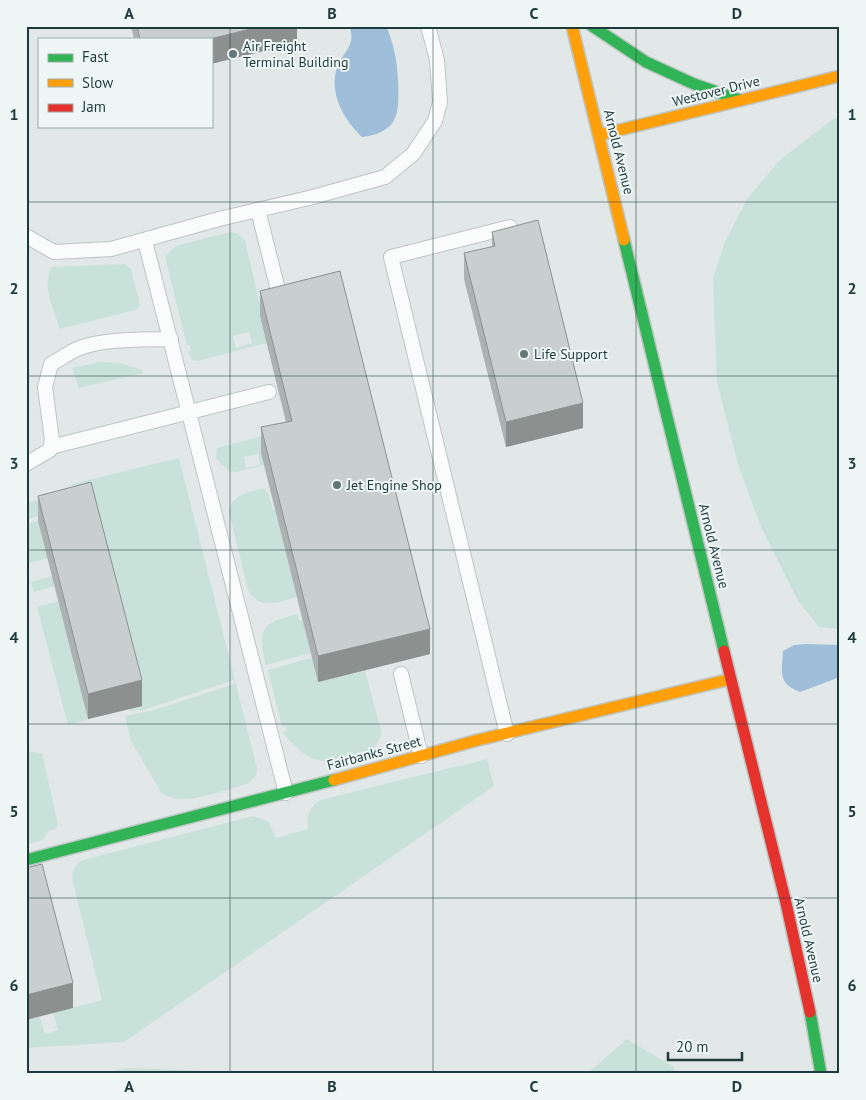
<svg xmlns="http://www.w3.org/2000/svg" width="866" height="1100" font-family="'PT Sans',sans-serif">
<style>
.green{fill:#c9e2d9;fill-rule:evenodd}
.water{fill:#9ebeda}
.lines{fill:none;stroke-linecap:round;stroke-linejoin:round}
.lane-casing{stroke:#bec4c4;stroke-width:16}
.fast-casing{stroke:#bdc6c5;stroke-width:14}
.slow-casing{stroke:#bdc6c5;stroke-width:14}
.jam-casing{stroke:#bdc6c5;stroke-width:14}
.lane{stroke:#fafcfb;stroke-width:14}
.fast{stroke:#30b455;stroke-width:11}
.slow{stroke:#ff9f0a;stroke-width:11}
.jam{stroke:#e5322d;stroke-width:11}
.wall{fill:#acb2b1}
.shaded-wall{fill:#8c9190}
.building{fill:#c8cfce;stroke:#8c9190}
.grid{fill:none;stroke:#1f3a3b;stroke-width:1;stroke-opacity:0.55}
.poi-dot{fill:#637777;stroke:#eff7f6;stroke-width:2}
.labels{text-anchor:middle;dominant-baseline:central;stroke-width:4;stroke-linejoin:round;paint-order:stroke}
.poi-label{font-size:14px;fill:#1f3a3b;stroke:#eff7f6;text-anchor:start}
.street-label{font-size:14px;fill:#1f3a3b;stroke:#eff7f6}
.neatline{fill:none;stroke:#1f3a3b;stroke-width:2}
.grid-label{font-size:16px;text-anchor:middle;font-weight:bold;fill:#1f3a3b}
</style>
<rect width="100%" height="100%" fill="#e1e8e7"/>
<g class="green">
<path d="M840 118V628L837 629 819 627 798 601 761 527 738 465 717 382 713 279 725 242 747 199 780 160 833 119Z"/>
<path d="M230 232 237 233 245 241 263 316 260 317 267 343 198 361 192 360 188 352 191 350 190 345 187 346 165 257 173 248 179 245ZM249 332 252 343 236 348 233 336Z"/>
<path d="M125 264 131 269 140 305 138 309 60 329C54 309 41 285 52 267Z"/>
<path d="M100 362 120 363 142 370 143 373 79 388 72 368Z"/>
<path d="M270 434 283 460 236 472 229 471 216 459 217 448ZM258 454 260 465 246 468 244 457Z"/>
<path d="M179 458 257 768 256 776 247 784C226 790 177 809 161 792L131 741 125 716 154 710 234 684V680L143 710 131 711 129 709 141 705 71 502 72 484Z"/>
<path d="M264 488 269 495 273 510H275L297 597C279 602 259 611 248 590L229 512C231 494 250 492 264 488Z"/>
<path d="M40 499 57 512 26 519V503Z"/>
<path d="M38 521 48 558 26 564V524Z"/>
<path d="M52 576 55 586 34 592 31 582Z"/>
<path d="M59 601 89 719 68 725 37 607Z"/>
<path d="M297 614 299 620H303L311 653 266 665C257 629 261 623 297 614Z"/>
<path d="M310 658 313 659 318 681 365 671 381 730V736L373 750C335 767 310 768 284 734L283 732 287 730 286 726 282 727 268 670Z"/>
<path d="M26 751 42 753 58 825 54 830 48 831 44 839 26 845Z"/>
<path d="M487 759 494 786 124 1042 26 1048V1020L40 1017 45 1034 58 1030 53 1013 102 1000 72 879C72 870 75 865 83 860L253 816 268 821 276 838 308 829C306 817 309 807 320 800Z"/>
<path d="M627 1039 674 1067 675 1074H587Z"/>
<path d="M128 1068 206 1071 209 1074H102Z"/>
</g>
<g class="water">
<path d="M349 26H386C394 44 397 61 398 80 399 111 401 132 362 137 345 121 330 96 336 71 340 54 358 46 349 26Z"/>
<path d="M806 644 840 645V677L800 692C777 683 782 672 783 651L794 645Z"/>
</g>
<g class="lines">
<g class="lane-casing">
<g id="lane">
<path d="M258 210 281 302"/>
<path d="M26 236 54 252 111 249 219 219 309 198 385 177 413 154 435 121 440 102 437 60 428 26"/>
<path d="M145 241 286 793"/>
<path d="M51 447 269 392"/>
<path d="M26 464 50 450 52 440 45 387 51 364C59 360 67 354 75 350 100 338 143 340 171 339"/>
<path d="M401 674 421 756"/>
<path d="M507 734 391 257 510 227"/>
</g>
</g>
<g class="fast-casing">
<g id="fast">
<path d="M592 26 646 62 694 84 740 100"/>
<path d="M624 240 724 651"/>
<path d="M26 860 334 780"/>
<path d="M810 1012 821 1074"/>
</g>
</g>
<g class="slow-casing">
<g id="slow">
<path d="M572 26 624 240"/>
<path d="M599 135 840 76"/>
<path d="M334 780 478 740 731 679"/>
</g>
</g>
<g class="jam-casing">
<path id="jam" d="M724 651 786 903 810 1012"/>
</g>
<use href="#lane" class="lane"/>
<use href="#fast" class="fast"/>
<use href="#slow" class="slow"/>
<use href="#jam" class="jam"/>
</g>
<g class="wall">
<path d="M131 26H297V43L211 39H134Z"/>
<path d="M492 232 583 428 506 447 464 279V253L492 247Z"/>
<path d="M260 291 430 654 318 682 261 453V427L286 422 260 316Z"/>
<path d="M38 496 142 706 88 719 38 521Z"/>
</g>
<g class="shaded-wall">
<path d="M262 26H297V43L211 64V39Z"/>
<path d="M583 403V428L506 447V422Z"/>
<path d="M430 629V654L318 682V656Z"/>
<path d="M142 680V706L88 719V694Z"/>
<path d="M73 983V1008L26 1020V995Z"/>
</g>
<g class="building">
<path d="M137 26H262L210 39H140Z"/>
<path d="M538 220 583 403 506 422 464 253 495 246 492 232Z"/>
<path d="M340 271 430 629 318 656 261 427 292 421 260 291Z"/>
<path d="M91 482 142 680 88 694 38 496Z"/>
<path d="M42 864 73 983 26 995V868Z"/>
</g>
<path class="grid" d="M230 26V1074M433 26V1074M636 26V1074M26 202H840M26 376H840M26 550H840M26 724H840M26 898H840"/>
<g class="poi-dot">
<circle cx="233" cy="54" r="5"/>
<circle cx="524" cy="354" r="5"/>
<circle cx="337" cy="485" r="5"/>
</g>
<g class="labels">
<g class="poi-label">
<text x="243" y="46">Air Freight<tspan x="243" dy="16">Terminal Building</tspan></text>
<text x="534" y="354">Life Support</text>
<text x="347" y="485">Jet Engine Shop</text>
</g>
<g class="street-label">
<text transform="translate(716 91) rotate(-14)">Westover Drive</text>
<text transform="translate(619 152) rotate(76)">Arnold Avenue</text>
<text transform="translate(714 546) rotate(76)">Arnold Avenue</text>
<text transform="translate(374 753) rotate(-15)">Fairbanks Street</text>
<text transform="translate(809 940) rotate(77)">Arnold Avenue</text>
</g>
</g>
<rect width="866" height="1100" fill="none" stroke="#eff7f6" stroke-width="55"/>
<rect x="38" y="38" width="175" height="90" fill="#eff7f6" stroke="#9cabab"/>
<rect x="48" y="54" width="25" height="8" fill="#30b455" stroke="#9cabab"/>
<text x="82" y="62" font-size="15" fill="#1f3a3b">Fast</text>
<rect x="48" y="79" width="25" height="8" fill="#ff9f0a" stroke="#9cabab"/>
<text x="82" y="88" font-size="15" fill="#1f3a3b">Slow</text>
<rect x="48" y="104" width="25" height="8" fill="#e5322d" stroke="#9cabab"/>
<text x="82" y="112" font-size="15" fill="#1f3a3b">Jam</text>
<path d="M668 1052v8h74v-8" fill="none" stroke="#1f3a3b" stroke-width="2.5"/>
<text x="676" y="1052" font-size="15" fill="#1f3a3b" stroke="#eff7f6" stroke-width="4" paint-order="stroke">20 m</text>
<rect x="28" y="28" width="810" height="1044" class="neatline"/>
<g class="grid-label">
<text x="129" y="19">A</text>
<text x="332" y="19">B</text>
<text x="534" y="19">C</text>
<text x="737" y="19">D</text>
<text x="14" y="120">1</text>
<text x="852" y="120">1</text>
<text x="14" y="294">2</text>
<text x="852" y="294">2</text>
<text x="14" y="469">3</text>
<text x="852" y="469">3</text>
<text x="14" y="643">4</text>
<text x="852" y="643">4</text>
<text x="14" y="817">5</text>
<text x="852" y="817">5</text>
<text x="14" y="991">6</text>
<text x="852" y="991">6</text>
<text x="129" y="1092">A</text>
<text x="332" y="1092">B</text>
<text x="534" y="1092">C</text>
<text x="737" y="1092">D</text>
</g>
</svg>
